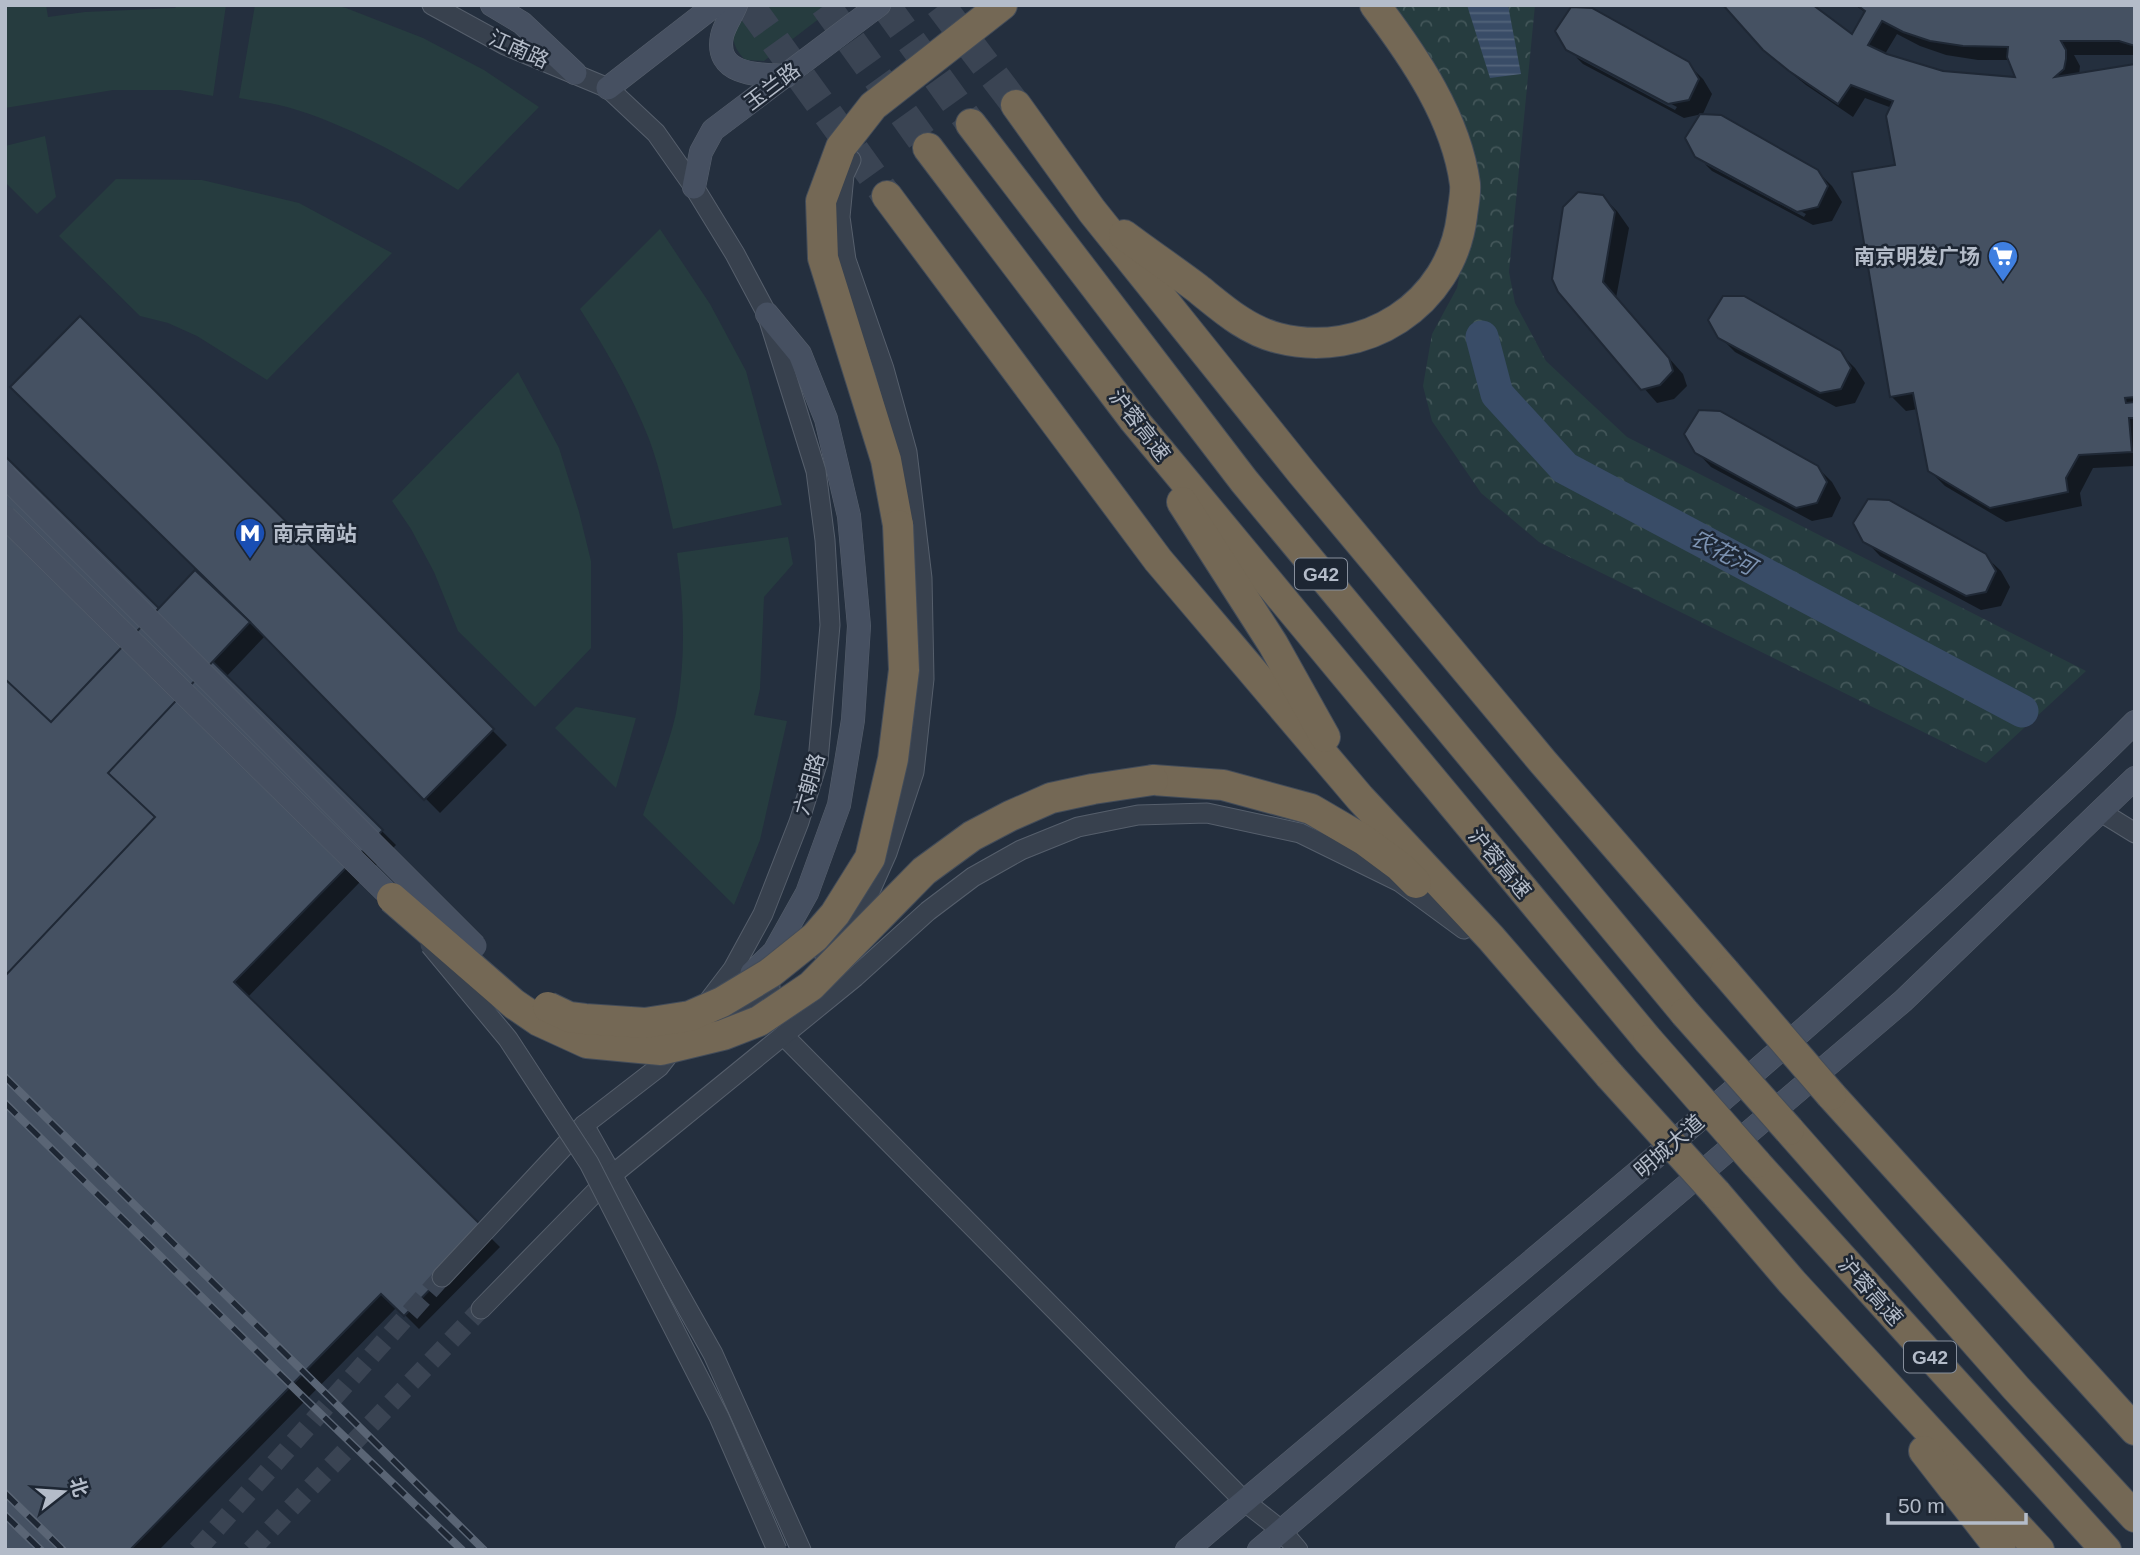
<svg xmlns="http://www.w3.org/2000/svg" width="2140" height="1555" font-family="Arial,'Noto Sans SC',sans-serif">
<style>
.grass{fill:#263c3f}
.park{fill:url(#park-crowns)}
.water{fill:url(#water-rules)}
.shadow{fill:#0007;fill-rule:evenodd}
.lines{fill:none;stroke-linecap:round;stroke-linejoin:round}
.river{stroke:#394c67;stroke-width:33}
.building{fill:#455162;stroke:#1f2835;stroke-width:2;fill-rule:evenodd}
.tertiary-tunnel{stroke:#3a4453;stroke-width:19;stroke-dasharray:19 10;stroke-linecap:butt}
.motorway-tunnel{stroke:#3a4453;stroke-width:30;stroke-dasharray:30 15;stroke-linecap:butt}
.tertiary-casing{stroke:#565f6c;stroke-width:21}
.secondary-casing{stroke:#565f6c;stroke-width:24}
.motorway-casing{stroke:#434c59;stroke-width:32}
.tertiary{stroke:#38414e;stroke-width:19}
.secondary{stroke:#465061;stroke-width:23}
.motorway{stroke:#746855;stroke-width:30}
.rail-casing{stroke:#5a6575;stroke-width:8}
.rail{stroke:#1d2633;stroke-width:5;stroke-dasharray:16;stroke-linecap:butt}
.tertiary-bridge-casing{stroke:#565f6c;stroke-width:21;stroke-linecap:butt}
.secondary-bridge-casing{stroke:#565f6c;stroke-width:24;stroke-linecap:butt}
.motorway-bridge-casing{stroke:#434c59;stroke-width:32;stroke-linecap:butt}
.tertiary-bridge{stroke:#38414e;stroke-width:19}
.secondary-bridge{stroke:#465061;stroke-width:23}
.motorway-bridge{stroke:#746855;stroke-width:30}
.labels{text-anchor:middle;dominant-baseline:central;stroke-width:5;stroke-linejoin:round;paint-order:stroke}
.shield{fill:#1d2633;stroke:#878f9c;stroke-width:2}
.shield-label{font-size:19px;font-weight:bold;fill:#b4bcc9}
.street-label{font-size:21px;fill:#b4bcc9;stroke:#1d2633}
.poi-label{font-size:21px;font-weight:bold;fill:#b4bcc9;stroke:#1d2633;text-anchor:end}
.water-label{font-size:23px;font-style:italic;fill:#7c92b1;stroke:#1d2633}
</style>
<defs>
<pattern id="park-crowns" width="20" height="18" patternUnits="userSpaceOnUse" patternTransform="scale(1.75)"><rect width="20" height="18" fill="#263c3f"/><path d="M2 6a3 3 0 1 1 6 0M12 15a3 3 0 1 1 6 0" fill="none" stroke="#435659"/></pattern>
<pattern id="water-rules" width="6" height="5" patternUnits="userSpaceOnUse" patternTransform="scale(1.75)"><rect width="6" height="5" fill="#394c67"/><path d="M0 2.5h6" fill="none" stroke="#53647b"/></pattern>
</defs>
<rect width="100%" height="100%" fill="#242f3e"/>
<g class="grass">
<path d="M5 5H46L48 17 85 12 175 8 178 5H226L213 96 180 90H113L5 108Z"/>
<path d="M255 5H334L346 8 423 38 484 70 539 107 458 190C408 158 344 123 287 107 271 103 255 101 239 98Z"/>
<path d="M762 5H837L764 61 745 60C720 33 740 22 762 5Z"/>
<path d="M45 136 56 197 37 214 5 182V146Z"/>
<path d="M116 179 202 180 299 203 392 253 267 380 197 336 168 323 140 316 59 236Z"/>
<path d="M660 229 710 304 746 371 782 505 673 529C666 499 660 468 649 439 631 393 607 351 580 309Z"/>
<path d="M518 372 559 448 579 512 591 561V648L535 707 458 631 434 572 411 529 392 501Z"/>
<path d="M788 537 793 564 764 597 760 689 754 715 787 721 760 840 734 905 643 815C654 782 671 740 677 708 686 657 684 603 677 553Z"/>
<path d="M576 707 636 718 616 788 555 728Z"/>
</g>
<path class="park" d="M1393 5H1535L1509 272 1515 303 1546 361 1627 437 2086 671 1986 763 1539 542 1481 493 1432 421 1423 386 1432 334 1457 288 1472 211Z"/>
<path class="water" d="M1467 5H1508L1521 74 1490 78Z"/>
<g class="shadow">
<path d="M1855 5H2135V55H2074L2080 66 2079 75 2135 66V466L2093 468 2080 493 2082 506 2006 522 1945 486 1930 471 1918 409 1906 411 1891 396 1897 167 1892 108 1865 98 1853 117 1806 85 1780 64 1730 13 1852 37 1866 13ZM1897 34 1920 46 1946 55 1978 60H2010L2018 79 1943 73 1885 54Z"/>
<path d="M1572 9H1591L1688 64 1703 79 1712 94 1702 116 1721 117 1817 171 1832 186 1842 202 1832 221 1813 225 1712 171 1705 164 1804 217 1806 214 1703 159V162L1687 138 1702 114 1684 118 1583 64 1576 57 1675 110 1677 107 1574 52V55L1557 31Z"/>
<path d="M1602 196 1617 211 1629 228 1616 298 1683 374 1687 386 1674 399 1657 403 1559 291Z"/>
<path d="M80 319 507 745 440 813 265 636 226 677 396 845 247 998 500 1247 419 1329 397 1307 159 1550H5L159 610 197 570Z"/>
<path d="M1720 337 1840 353 1855 368 1865 383 1855 403 1836 407 1735 352Z"/>
<path d="M1696 451 1817 467 1832 482 1841 498 1832 517 1812 521 1711 467Z"/>
<path d="M1865 540 1985 556 2001 571 2010 587 2001 606 1981 610 1880 556Z"/>
</g>
<g class="lines">
<path class="river" d="M1482 337 1497 394 1565 468 2022 711"/>
</g>
<g class="building">
<path d="M1723 5H1813L1852 34 1865 11 1857 5H2135V46L2119 41H2061L2066 50V59L2064 69 2055 77 2135 64V397L2125 398 2126 403 2135 402V418H2129L2132 452 2079 455 2066 478 2068 492 1990 508 1928 471 1913 393 1890 397 1852 172 1895 165 1886 116 1893 101 1851 85 1838 104 1789 71 1763 50ZM1882 21 1903 32 1930 41 1963 46 2008 47 2007 57 2015 77 1943 71 1887 54 1868 45Z"/>
<path d="M1571 7 1592 8 1689 62 1699 79 1689 100 1668 104 1566 50 1555 31Z"/>
<path d="M1700 114 1721 115 1818 170 1828 186 1818 207 1797 212 1695 157 1685 138Z"/>
<path d="M1578 192 1603 195 1615 212 1603 282 1669 358 1673 371 1660 385 1641 390 1558 292 1552 279 1563 207Z"/>
<path d="M1723 296H1744L1841 351 1851 368 1841 389 1820 393 1718 338 1708 320Z"/>
<path d="M80 316 494 729 424 800 250 622 10 387Z"/>
<path d="M1699 410 1720 411 1818 466 1827 482 1817 503 1796 508 1695 453 1684 434Z"/>
<path d="M5 456 383 830 234 982 487 1231 404 1316 381 1294 130 1550H5Z"/>
<path d="M1868 499 1889 500 1986 554 1996 571 1986 592 1966 596 1863 542 1853 523Z"/>
<path d="M195 570 250 622 108 773 155 817 5 976V679L51 722Z"/>
</g>
<g class="lines">
<g class="tertiary-tunnel">
<path d="M197 1550 442 1277"/>
<path d="M251 1550 481 1309"/>
</g>
<g class="motorway-tunnel">
<path d="M749 5 887 196"/>
<path d="M825 5 928 148"/>
<path d="M885 5 971 124"/>
<path d="M940 5 1016 105"/>
</g>
<g class="tertiary-casing">
<g id="tertiary">
<path d="M432 5 505 45 608 88 656 133 694 187 735 254 767 314 816 471 825 540 830 625 818 761 799 822 763 914 733 969 704 1007"/>
<path d="M2101 812 2135 833"/>
<path d="M819 949 843 929 863 907 887 853 914 772 924 679 922 578 907 452 884 369 846 260 840 217 844 175 851 160"/>
<path d="M717 1029 770 987"/>
<path d="M784 1036 1244 1501 1281 1530 1298 1550"/>
<path d="M584 1125 713 1354 801 1550"/>
<path d="M442 1277 584 1125 659 1067 676 1045"/>
<path d="M481 1309 612 1175 855 977 928 911 973 877 1021 850 1078 827 1138 815 1207 813 1300 833 1400 882 1464 929"/>
</g>
</g>
<g class="secondary-casing">
<g id="secondary">
<path d="M492 5 522 23 575 73"/>
<path d="M736 5C732 15 724 26 722 36 714 76 760 75 786 76"/>
<path d="M608 88 715 5"/>
<path d="M694 187 701 152 713 130 879 5"/>
<path d="M752 973 774 952 807 893 839 805 853 720 859 626 849 516 826 419 800 354 767 314"/>
<path d="M1187 1550C1461 1316 1745 1093 2007 844 2049 804 2094 764 2135 722"/>
<path d="M1259 1550 1903 1001 2135 778"/>
</g>
</g>
<g class="motorway-casing">
<g id="motorway">
<path d="M1016 105 1092 211 1302 473 1543 762 1725 972"/>
<path d="M971 124 1244 481 1685 1013"/>
<path d="M928 148 1134 420 1648 1040"/>
<path d="M887 196 1158 560 1360 798 1491 938 1610 1076"/>
<path d="M1124 235C1148 253 1173 270 1197 288 1222 308 1246 330 1278 338 1364 360 1451 305 1462 216 1463 206 1466 194 1465 184 1456 118 1415 58 1375 5"/>
<path d="M1182 502 1273 644 1325 737"/>
<path d="M898 525 886 460 823 258 821 201 841 147 873 106 1002 5"/>
<path d="M1153 780 1223 785 1311 809 1364 840 1399 866 1416 883"/>
<path d="M1831 1095 2135 1430"/>
<path d="M1789 1130 2016 1388 2135 1517"/>
<path d="M1756 1163 2106 1550"/>
<path d="M1716 1193 1792 1282 2039 1550"/>
<path d="M1924 1451 2001 1550"/>
</g>
</g>
<use href="#tertiary" class="tertiary"/>
<use href="#secondary" class="secondary"/>
<use href="#motorway" class="motorway"/>
<g class="rail-casing">
<g id="rail">
<path d="M5 1077 484 1550"/>
<path d="M5 1103 299 1393 462 1550"/>
<path d="M5 1493 63 1550"/>
<path d="M5 1515 41 1550"/>
</g>
</g>
<use href="#rail" class="rail"/>
<g class="tertiary-bridge-casing">
<path id="tertiary-bridge" d="M430 945 508 1039 589 1163 719 1417 777 1550"/>
</g>
<g class="secondary-bridge-casing">
<g id="secondary-bridge">
<path d="M5 476 475 946"/>
<path d="M5 517 392 898"/>
</g>
</g>
<g class="motorway-bridge-casing">
<g id="motorway-bridge">
<path d="M392 898 514 1004 539 1021 587 1043 661 1050 723 1035 759 1021 811 986 924 871 972 836 1010 816 1051 798 1093 789 1153 780"/>
<path d="M1725 972 1831 1095"/>
<path d="M548 1007 569 1017 585 1019 645 1023 690 1016 722 1002 770 973 815 937 835 914 870 858 893 759 904 670 898 525"/>
<path d="M1685 1013 1789 1130"/>
<path d="M1648 1040 1756 1163"/>
<path d="M1610 1076 1716 1193"/>
</g>
</g>
<use href="#tertiary-bridge" class="tertiary-bridge"/>
<use href="#secondary-bridge" class="secondary-bridge"/>
<use href="#motorway-bridge" class="motorway-bridge"/>
</g>
<defs>
<g id="supermarket-pin" transform="scale(1.575)"><path d="M0 17L-7.5 6A9.5 9.5 0 1 1 7.5 6Z" fill="#3f7fe0" stroke="#1d2633"/><path d="M-6-5.5h2.5l.6 2H6L4.5 2H-2.5L-4.4-4H-6ZM-1.5 3.2a1.3 1.3 0 1 0 .1 0ZM3 3.2a1.3 1.3 0 1 0 .1 0Z" fill="#fff"/></g>
<g id="metro-pin" transform="scale(1.575)"><path d="M0 17L-7.5 6A9.5 9.5 0 1 1 7.5 6Z" fill="#1a4fb4" stroke="#1d2633"/><path d="M-5.5 5V-5H-3L0 0L3-5H5.5V5H3V-.5L0 4L-3-.5V5Z" fill="#fff"/></g>
</defs>
<g fill-rule="evenodd">
<use href="#supermarket-pin" x="2003" y="256"/>
<use href="#metro-pin" x="250" y="533"/>
</g>
<g class="labels">
<g class="shield">
<rect x="1295" y="558.5" width="52" height="31" rx="5"/>
<rect x="1904" y="1341.5" width="52" height="31" rx="5"/>
</g>
<g class="shield-label">
<text x="1321" y="574">G42</text>
<text x="1930" y="1357">G42</text>
</g>
<g class="street-label">
<text transform="translate(519 49) rotate(24)">江南路</text>
<text transform="translate(772 86) rotate(-37)">玉兰路</text>
<text transform="translate(1140 425) rotate(52)">沪蓉高速</text>
<text transform="translate(809 784) rotate(-74)">六朝路</text>
<text transform="translate(1500 863) rotate(50)">沪蓉高速</text>
<text transform="translate(1669 1146) rotate(-41)">明城大道</text>
<text transform="translate(1871 1291) rotate(48)">沪蓉高速</text>
</g>
<g class="poi-label">
<text x="1980" y="256">南京明发广场</text>
<text x="273" y="533" text-anchor="start">南京南站</text>
</g>
<g class="water-label">
<text transform="translate(1723 552) rotate(28)">农花河</text>
</g>
</g>
<rect width="2140" height="1555" fill="none" stroke="#b4bcc9" stroke-width="14"/>
<g transform="translate(63 1492) rotate(73)" stroke="#1d2633" stroke-width="5" paint-order="stroke">
<path d="M0-5L12 26L0 18L-12 26Z" fill="#b4bcc9"/>
<text y="-10" font-size="19" font-weight="bold" text-anchor="middle" fill="#b4bcc9">北</text>
</g>
<path d="M1888 1513v10h138v-10" fill="none" stroke="#b4bcc9" stroke-width="3.5"/>
<text x="1898" y="1513" font-size="21" fill="#b4bcc9" stroke="#1d2633" stroke-width="5" paint-order="stroke">50 m</text>
</svg>
